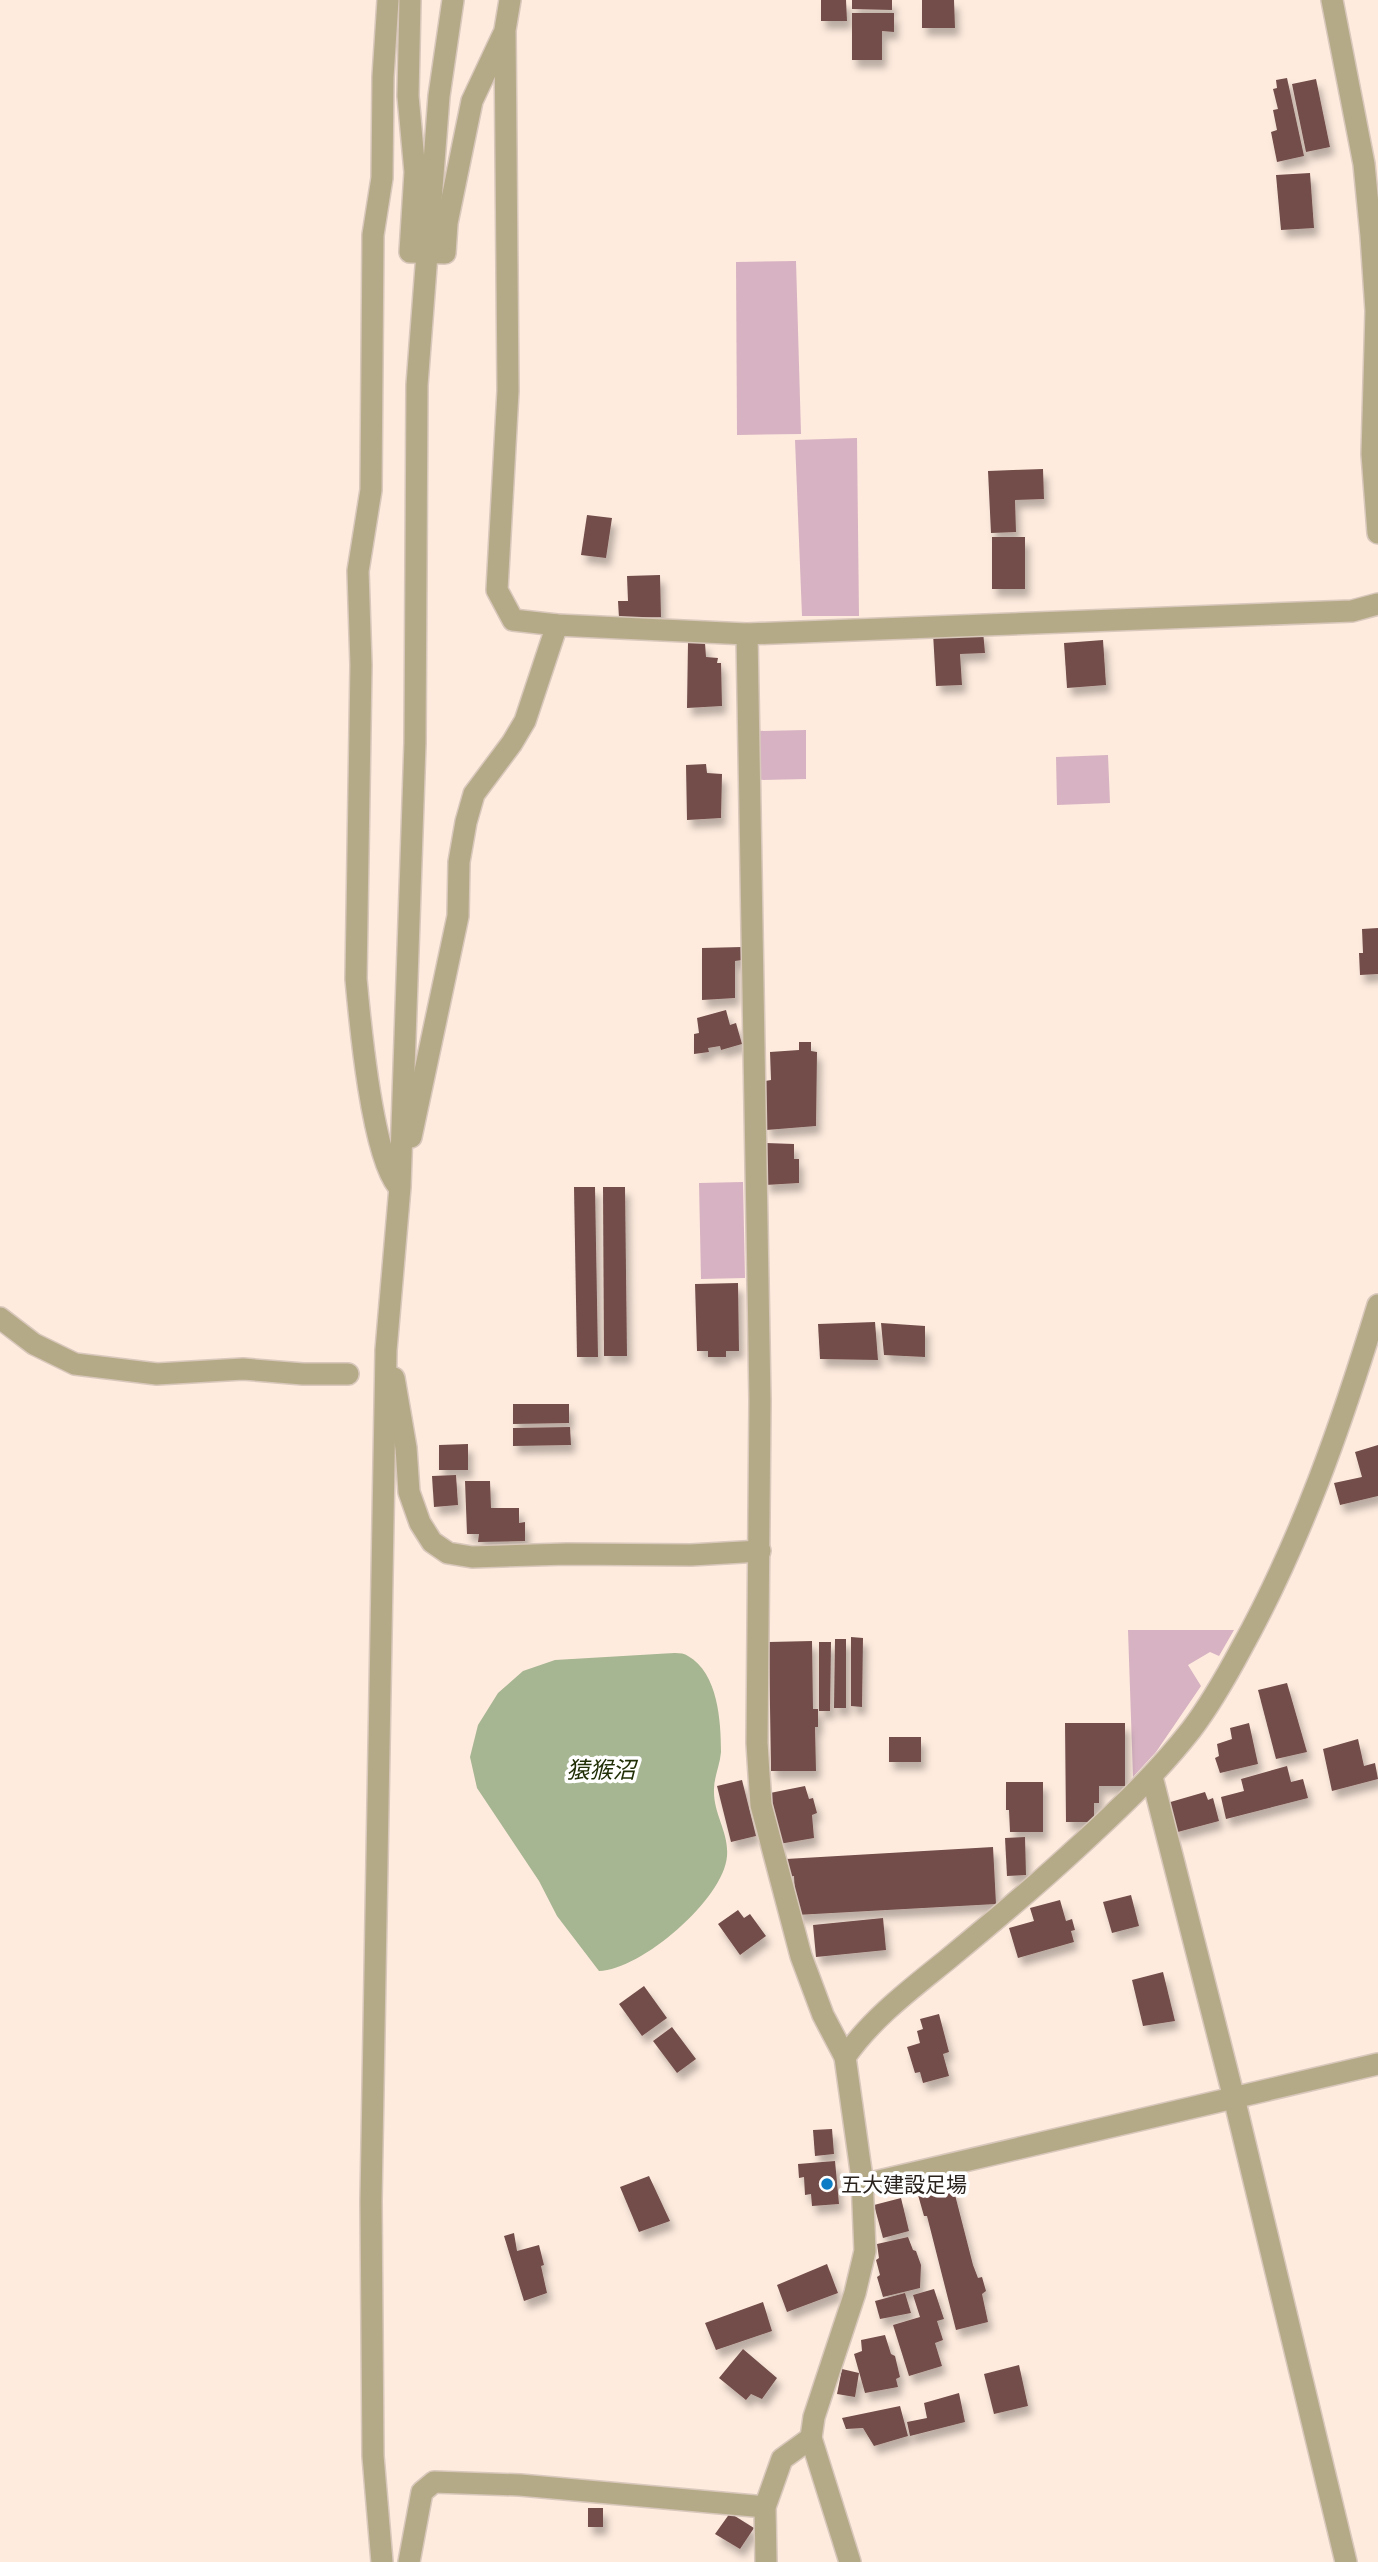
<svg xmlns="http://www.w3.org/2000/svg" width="1378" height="2562" font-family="'Space Grotesk','Noto Sans JP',sans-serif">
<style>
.green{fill:#d7b2c2}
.water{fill:#a6b592}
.building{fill:#724d4a;filter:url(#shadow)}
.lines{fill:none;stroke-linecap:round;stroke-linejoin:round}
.minor-casing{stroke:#d8c7bb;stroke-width:24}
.tertiary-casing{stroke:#d8c7bb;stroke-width:24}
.minor{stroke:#b5aa87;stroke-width:21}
.tertiary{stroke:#b5aa87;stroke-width:21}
.poi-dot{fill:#0c7cc6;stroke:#fff;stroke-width:2.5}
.labels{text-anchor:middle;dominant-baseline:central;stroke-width:7;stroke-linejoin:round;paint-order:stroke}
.poi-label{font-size:21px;fill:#2a231e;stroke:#fff;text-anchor:start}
.water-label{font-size:23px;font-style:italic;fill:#212f06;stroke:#fff}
</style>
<defs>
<filter id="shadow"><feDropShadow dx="4.5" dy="8" stdDeviation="3.5" flood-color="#0004"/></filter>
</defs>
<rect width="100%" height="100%" fill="#feebde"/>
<g class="green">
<path d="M796 261 801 434 737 435 736 262Z"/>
<path d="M857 438 859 616H802L795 440Z"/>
<path d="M806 730V779L757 780 756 731Z"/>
<path d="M1108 755 1110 803 1057 805 1056 757Z"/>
<path d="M743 1182 745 1278 701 1279 699 1183Z"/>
<path d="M1128 1630H1234L1219 1656 1210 1652 1188 1665 1201 1686 1156 1752 1133 1777Z"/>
</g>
<path class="water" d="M657 1654C666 1654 681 1651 688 1656 718 1673 721 1721 721 1752 720 1765 714 1777 714 1789 713 1814 729 1832 727 1856 724 1899 641 1970 599 1971L557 1916 539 1881 477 1788 470 1757 478 1725 498 1693 523 1671 555 1660Z"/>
<g class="building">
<path d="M821 0H846L847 21H821Z"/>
<path d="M852 0H892V10L852 9Z"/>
<path d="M922 0H954L955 28H922Z"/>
<path d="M852 13H894V32L882 31V60H852Z"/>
<path d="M1287 78 1304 156 1277 162 1271 132 1277 130 1273 110 1278 109 1273 89 1277 88 1276 80Z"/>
<path d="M1316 79 1330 147 1306 152 1292 84Z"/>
<path d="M1310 173 1314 228 1281 230 1276 175Z"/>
<path d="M1043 469 1044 499 1015 500 1016 532 991 533 988 471Z"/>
<path d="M587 515 612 518 606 558 581 555Z"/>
<rect x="992" y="537" width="33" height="52"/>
<path d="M660 575 661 617 619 618 618 601H628L627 576Z"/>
<path d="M983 631 985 653 960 654 962 685 936 686 933 633Z"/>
<path d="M1103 640 1106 685 1067 688 1064 643Z"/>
<path d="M688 642 705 643 706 657 718 658 717 663H721L722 706 687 708Z"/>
<path d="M706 764 707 773 722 774 721 818 687 820 686 765Z"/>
<path d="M1378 928V974L1360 975 1359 953H1363L1362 929Z"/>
<path d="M742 947V960L735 961V998L702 1000V948Z"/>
<path d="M726 1010 730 1025 736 1023 742 1044 721 1050 720 1046 708 1048 709 1052 694 1054V1034L699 1033 697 1018Z"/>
<path d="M799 1042H811V1051L817 1052 816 1126 766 1130 765 1081 771 1080 770 1052 799 1050Z"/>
<path d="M766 1143 794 1144V1159H799V1183L765 1185Z"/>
<path d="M574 1187H595L598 1357H577Z"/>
<path d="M603 1187H625L627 1356H604Z"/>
<path d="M738 1283 739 1351H726V1357H708V1351H697L695 1284Z"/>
<path d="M875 1322 878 1360 820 1359 818 1324Z"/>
<path d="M881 1323 925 1326V1357L884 1355Z"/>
<path d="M513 1404H569V1423L513 1424Z"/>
<path d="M570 1427 571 1445 513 1446V1428Z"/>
<path d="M468 1444V1470H439V1445Z"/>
<path d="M1378 1445V1496L1340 1505 1334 1483 1362 1477 1355 1452Z"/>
<path d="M456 1475 458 1505 434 1507 432 1476Z"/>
<path d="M465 1481H490L491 1508H519V1523L525 1522V1541L478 1542 479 1534H467Z"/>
<path d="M851 1637 863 1638 862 1707 851 1706Z"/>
<path d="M835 1639H846V1708H834Z"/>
<path d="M812 1641 813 1709H818V1727H815L816 1771H771L769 1642Z"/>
<path d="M819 1642H831L830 1711H819Z"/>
<path d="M1287 1683 1307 1752 1276 1759 1258 1690Z"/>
<path d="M1065 1723H1125V1786H1099V1803H1094V1822H1066Z"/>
<path d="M1249 1723 1258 1764 1220 1773 1215 1758 1219 1756 1217 1744 1232 1739 1230 1728Z"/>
<rect x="889" y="1737" width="32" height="25"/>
<path d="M1358 1739 1364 1766 1375 1763 1378 1779 1332 1791 1323 1749Z"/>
<path d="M1287 1766 1291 1782 1303 1779 1308 1798 1226 1819 1221 1797 1244 1791 1241 1779Z"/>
<path d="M742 1780 756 1836 731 1842 717 1786Z"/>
<path d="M1006 1782H1043V1832H1010L1009 1810H1006Z"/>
<path d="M805 1786 809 1799 813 1798 817 1813 812 1815 814 1838 779 1844 770 1793Z"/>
<path d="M1205 1792 1208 1800 1213 1798 1219 1821 1174 1833 1167 1803Z"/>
<path d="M1025 1837 1026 1875 1007 1876 1005 1838Z"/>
<path d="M993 1847 996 1904 796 1915 794 1876 787 1877 786 1859Z"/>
<path d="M1131 1895 1139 1926 1112 1933 1103 1902Z"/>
<path d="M1060 1900 1066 1921 1072 1919 1075 1930 1071 1931 1074 1942 1018 1958 1009 1928 1034 1921 1030 1908Z"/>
<path d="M738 1910 744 1918 750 1914 766 1936 740 1955 718 1924Z"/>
<path d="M883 1918 886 1950 816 1957 813 1925Z"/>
<path d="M1163 1972 1175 2021 1143 2026 1132 1980Z"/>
<path d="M644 1986 667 2018 642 2036 619 2004Z"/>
<path d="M939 2014 949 2052 943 2054 949 2076 923 2083 920 2072 915 2073 907 2047 920 2043 917 2031 923 2029 920 2019Z"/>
<path d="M672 2027 696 2059 677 2073 653 2041Z"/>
<path d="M832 2129 834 2154 815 2156 813 2130Z"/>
<path d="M835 2161 839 2204 812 2206 811 2194 805 2195 804 2177 799 2178 798 2164Z"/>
<path d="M649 2176 670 2221 639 2232 620 2187Z"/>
<path d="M953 2187 973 2265 978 2278 982 2277 986 2291 982 2294 988 2322 956 2330 927 2216H924L918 2195Z"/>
<path d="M901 2198 909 2231 883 2238 874 2205Z"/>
<path d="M514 2233 517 2251 539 2245 544 2265 541 2266 547 2293 524 2301 504 2236Z"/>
<path d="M908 2237 913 2250 916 2251 921 2265 920 2288 883 2297 877 2277 880 2275 876 2260 879 2258 877 2244Z"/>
<path d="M827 2264 838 2293 787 2312 777 2285Z"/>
<path d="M934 2289 944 2319 937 2321 943 2340 935 2343 942 2366 909 2376 893 2325 920 2317 913 2295Z"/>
<path d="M905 2293 911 2313 880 2319 875 2301Z"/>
<path d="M763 2302 772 2331 716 2350 705 2323Z"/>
<path d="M885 2335 891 2354 895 2356 900 2377 896 2379 898 2387 865 2393 854 2354 862 2351 861 2340Z"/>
<path d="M743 2349 777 2378 762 2399 751 2394 746 2400 719 2378Z"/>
<path d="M1019 2365 1028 2406 994 2414 984 2374Z"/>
<path d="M842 2369 859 2373 855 2397 837 2394Z"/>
<path d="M959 2393 965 2422 910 2436 907 2422 927 2418 924 2403Z"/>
<path d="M900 2406 908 2436 874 2446 863 2428 846 2429 842 2418Z"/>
<rect x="588" y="2508" width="15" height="19"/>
<path d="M730 2513 754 2528 740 2549 715 2534Z"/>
</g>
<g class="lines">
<g class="minor-casing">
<g id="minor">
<path d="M388 0 383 77 382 178 373 235 371 490 358 571 361 665 356 979C360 1023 372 1155 398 1186"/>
<path d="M410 0 408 96 415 172 410 252 445 253 447 223 472 101 503 35"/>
<path d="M510 0 505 30 508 391 497 590 513 620 557 625 747 634 1352 611 1378 604"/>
<path d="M747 634 760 1401 757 1743 761 1805 801 1956 823 2015 845 2057"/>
<path d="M411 1137 458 916 459 862 466 822 474 794 512 743 525 721 557 625"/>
<path d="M0 1318 34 1344 75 1364 157 1374 243 1369 303 1374H348"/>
<path d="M394 1378 406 1448 409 1492 420 1523 432 1542 448 1553 472 1557 567 1554 691 1555 760 1551"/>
<path d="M1152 1777 1236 2106 1346 2562"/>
<path d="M862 2185 1378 2064"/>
<path d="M382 2562 373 2456 371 2201 386 1350 400 1187 415 743 417 385 439 96 453 0"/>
<path d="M409 2562 422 2492 434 2482 520 2485 765 2507"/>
<path d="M766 2562 765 2507 782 2459 811 2438"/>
<path d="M850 2562 811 2438 814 2417 855 2293 865 2251 862 2178 845 2057C872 2018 911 1989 948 1959 993 1922 1038 1884 1080 1845 1120 1808 1158 1772 1191 1730 1210 1705 1226 1677 1241 1649 1301 1541 1342 1423 1378 1305"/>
</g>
</g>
<g class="tertiary-casing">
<path id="tertiary" d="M1332 0 1364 164 1371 236 1376 311 1372 454 1378 533"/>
</g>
<use href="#minor" class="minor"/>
<use href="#tertiary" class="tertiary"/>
</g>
<circle class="poi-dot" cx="827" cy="2184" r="7"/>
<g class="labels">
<g class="poi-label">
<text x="841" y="2184">五大建設足場</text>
</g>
<g class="water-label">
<text x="601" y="1770">猿猴沼</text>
</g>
</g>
</svg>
